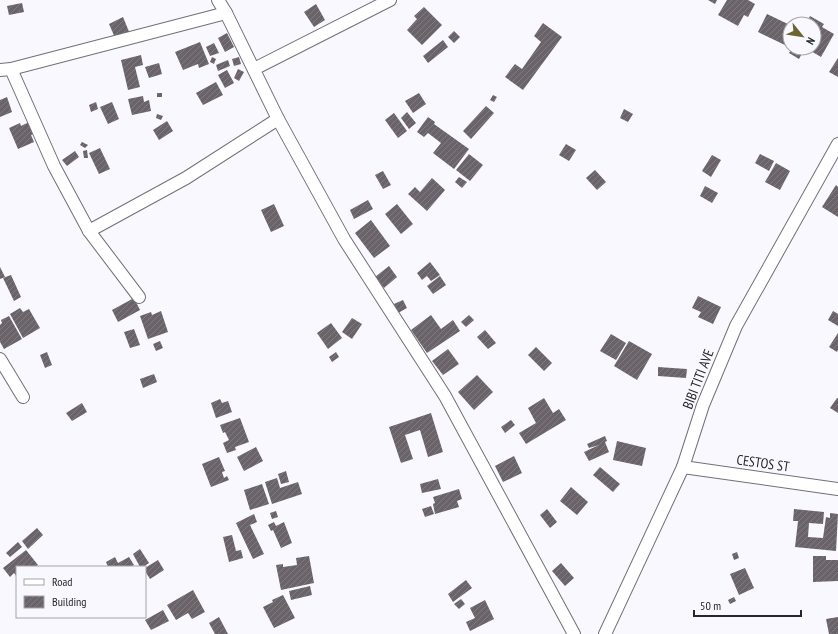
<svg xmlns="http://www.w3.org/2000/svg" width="838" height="634" font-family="'PT Sans Narrow',sans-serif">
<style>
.building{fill:url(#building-hatch)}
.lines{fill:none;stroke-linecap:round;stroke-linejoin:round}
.minor-casing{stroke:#717078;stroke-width:14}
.minor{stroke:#fff;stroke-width:12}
.labels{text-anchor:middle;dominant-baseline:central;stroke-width:4;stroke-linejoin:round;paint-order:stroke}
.street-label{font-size:14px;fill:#27272a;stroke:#f9f8fe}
</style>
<defs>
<pattern id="building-hatch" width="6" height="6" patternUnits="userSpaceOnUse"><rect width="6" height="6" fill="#6a646a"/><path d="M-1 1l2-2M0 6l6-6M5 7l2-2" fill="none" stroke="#7f7a7f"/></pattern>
</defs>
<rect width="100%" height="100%" fill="#f9f8fe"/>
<g class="building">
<path d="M708 0H717L715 4Z"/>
<path d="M727 0H748L755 4 748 17 744 15 738 26 718 15Z"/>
<path d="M22 3 24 12 9 15 7 6Z"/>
<path d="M316 4 325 20 314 27 304 12Z"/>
<path d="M424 7 442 25 422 45 407 30 417 19 414 16Z"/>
<path d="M767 14 790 25V40L787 46 758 32Z"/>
<path d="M810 16 824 24 822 27 834 34 821 57 811 51 812 48H814V24H806Z"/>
<path d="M123 17 130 34 116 40 109 24Z"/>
<path d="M543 23 562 37 523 90 505 77 515 64 522 69 541 42 534 36Z"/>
<path d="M454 31 460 37 454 43 448 37Z"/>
<path d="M227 33 234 47 225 52 218 38Z"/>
<path d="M443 40 448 47 428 63 423 56Z"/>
<path d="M200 42 209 64 199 68 198 64 183 70 175 52Z"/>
<path d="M214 43 219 53 210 56 206 47Z"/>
<path d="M792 48H805L799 59 789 53Z"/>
<path d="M141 55 143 65 135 67 140 87 128 90 121 60Z"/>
<path d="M212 57 216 59 214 64 210 62Z"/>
<path d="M239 57 241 64 234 66 232 59Z"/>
<path d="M838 58V77L829 72Z"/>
<path d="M228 60 230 66 218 71 216 65Z"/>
<path d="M159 63 162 74 149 78 145 67Z"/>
<path d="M238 69 244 72 239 81 234 78Z"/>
<path d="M227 70 234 83 225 88 218 75Z"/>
<path d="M216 82 223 95 203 105 196 93Z"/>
<rect x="157" y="93" width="5" height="4"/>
<path d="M419 93 426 104 413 113 405 101Z"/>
<path d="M493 95 497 97 494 102 490 100Z"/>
<path d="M143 96 144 102 149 100 151 111 132 115 128 99Z"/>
<path d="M7 97 12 112 0 117V100Z"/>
<path d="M96 102 98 109 91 112 89 105Z"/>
<path d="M112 102 119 119 108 124 100 107Z"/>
<path d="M486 106 494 113 471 139 463 131Z"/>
<path d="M624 109 633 114 628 122 620 118Z"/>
<path d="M407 112 416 123 409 129 401 118Z"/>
<path d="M394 113 407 131 398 138 385 120Z"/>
<path d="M157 114 163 116 161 120 156 118Z"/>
<path d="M428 117 435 122 434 124 469 149 454 169 433 153 441 143 428 133 424 137 417 132Z"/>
<path d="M167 121 173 131 159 140 153 130Z"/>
<path d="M29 122 34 134 31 135 34 142 18 149 9 128 20 123 21 126Z"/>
<path d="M82 142 88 145 85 148 80 145Z"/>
<path d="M566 144 576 150 569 161 559 155Z"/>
<path d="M100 148 110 169 99 174 89 153Z"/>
<path d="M87 150 88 158H84L83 151Z"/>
<path d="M75 151 79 157 67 166 62 160Z"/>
<path d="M469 154 483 165 470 181 456 170Z"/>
<path d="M760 154 774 161 769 171 755 163Z"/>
<path d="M712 155 721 160 711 177 702 171Z"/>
<path d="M776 163 790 171 780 190 765 182Z"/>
<path d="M595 170 606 182 597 190 586 178Z"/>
<path d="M383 171 391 185 383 189 375 175Z"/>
<path d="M459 177 467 182 462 188 455 182Z"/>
<path d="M432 178 445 190 427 211 408 194 415 187 420 192Z"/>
<path d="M836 185 838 187V217L822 207Z"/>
<path d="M705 186 718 193 712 203 700 196Z"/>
<path d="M368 200 373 209 354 219 350 210Z"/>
<path d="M274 204 284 226 271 232 261 210Z"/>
<path d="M397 204 413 224 401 234 385 214Z"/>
<path d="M371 220 390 246 374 258 355 233Z"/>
<path d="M430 262 440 275 431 281 427 276 422 280 417 273Z"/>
<path d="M389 266 397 277 384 288 375 277Z"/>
<path d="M0 267 5 277 0 279Z"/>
<path d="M11 275 21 297 14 301 3 278Z"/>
<path d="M440 276 446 285 433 294 427 286Z"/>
<path d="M698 296 721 307 713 324 698 317 701 312 692 308Z"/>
<path d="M134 298 140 310 118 322 112 310Z"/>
<path d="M403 300 407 308 398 313 394 304Z"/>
<path d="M20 308 23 312 29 309 40 328 23 338 10 314Z"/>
<path d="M161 311 168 332 148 339 140 316 151 312 152 315Z"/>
<path d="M833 311 838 314V326L828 320Z"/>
<path d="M431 315 441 329 453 320 460 331 427 353 411 330Z"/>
<path d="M469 315 474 320 466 327 461 322Z"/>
<path d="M9 316 22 339 4 349 0 342V325L2 323 1 320Z"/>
<path d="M352 318 362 324 352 339 342 332Z"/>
<path d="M331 323 342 338 328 349 317 333Z"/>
<path d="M134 329 140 345 130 348 124 332Z"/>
<path d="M485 330 496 343 488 349 477 337Z"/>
<path d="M838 333V350L837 352 829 347Z"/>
<path d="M611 334 626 343 616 360 600 351Z"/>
<path d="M160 341 163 348 156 351 153 344Z"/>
<path d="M629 341 652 354 637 380 614 366Z"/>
<path d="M536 347 552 363 544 371 528 355Z"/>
<path d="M448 349 459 364 443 375 432 361Z"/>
<path d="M47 352 52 365 45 368 40 355Z"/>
<path d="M336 352 339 357 332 362 329 357Z"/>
<path d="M658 367 687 369 686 378 658 376Z"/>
<path d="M154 374 157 382 143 388 140 379Z"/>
<path d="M477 375 493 392 474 410 458 392Z"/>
<path d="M544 398 553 413 559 409 566 420 526 444 519 433 536 423 528 408Z"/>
<path d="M837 398H838V413L830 408Z"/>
<path d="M220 399 222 403 228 401 232 412 216 418 211 403Z"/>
<path d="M82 403 87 412 72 421 66 413Z"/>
<path d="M431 413 443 452 428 457 420 430 405 435 413 459 401 463 389 427Z"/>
<path d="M240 418 249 442 235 447 236 450 227 453 223 443 229 440 225 432 223 433 220 425Z"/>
<path d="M511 420 515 425 505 433 501 427Z"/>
<path d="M605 436 607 441 605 442 609 452 589 461 584 452 599 445 589 448 587 444Z"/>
<path d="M617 441 646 448 642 466 613 460Z"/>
<path d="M256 447 263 461 244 471 237 457Z"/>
<path d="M514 456 522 473 503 482 495 466Z"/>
<path d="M219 457 225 471 222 472 224 478 227 476 229 480 211 487 202 464Z"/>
<path d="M600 467 620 484 613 492 593 475Z"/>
<path d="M286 471 289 482 281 484 278 474Z"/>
<path d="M277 478 280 488 298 482 302 494 272 504 265 482Z"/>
<path d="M438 479 441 489 422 493 420 484Z"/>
<path d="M262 484 269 504 250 510 244 490Z"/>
<path d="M571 487 588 502 577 515 560 501Z"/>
<path d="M459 489 462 499 457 501 459 507 435 514 433 504 435 503 433 497Z"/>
<path d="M431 506 434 514 425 517 422 509Z"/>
<path d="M547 509 557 522 550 528 540 515Z"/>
<path d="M794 509 824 512 823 524 809 523 808 537 823 538 826 517 830 518V513L838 514 836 551 795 547 798 521H793Z"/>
<path d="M276 511 278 517 272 519 270 513Z"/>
<path d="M254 514 257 522 250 525 264 554 253 559 236 523Z"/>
<path d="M274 522 276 526 284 522 292 543 281 548 273 530 271 531 268 525Z"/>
<path d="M37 528 43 535 28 549 22 541Z"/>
<path d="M232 535 236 551 241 550 243 558 229 562 223 537Z"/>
<path d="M18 542 22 547 10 557 6 553Z"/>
<path d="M140 549 149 563 143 567H140L133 554Z"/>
<path d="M26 550 38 565 35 567H17V577L14 573 10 577 3 568Z"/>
<path d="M737 552 739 558 734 560 732 554Z"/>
<path d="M309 556 314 583 281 590 276 565 283 564V567L297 565 296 558Z"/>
<path d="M813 556H826V560H838V581L813 582Z"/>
<path d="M115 557 118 563 129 557 134 565 131 567H108L106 562Z"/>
<path d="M158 560 164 570 150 579 145 571V568Z"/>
<path d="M561 563 574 578 565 586 552 571Z"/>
<path d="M745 568 754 588 739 595 730 574Z"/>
<path d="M466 580 472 588 453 602 448 594Z"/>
<path d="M310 586 312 595 291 600 289 591Z"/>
<path d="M193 590 205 612 192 619 188 613 176 620 167 605Z"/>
<path d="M283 595 295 618 274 628 263 607 273 602 272 600Z"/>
<path d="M734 597 736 601 730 604 728 600Z"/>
<path d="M461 599 465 604 459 609 454 604Z"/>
<path d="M485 600 494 619 470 631 466 622 475 618 470 608Z"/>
<path d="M163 610 169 621 151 630 145 620Z"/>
<path d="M219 617 228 634H215L209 623Z"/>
<path d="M838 617V634H829L826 619Z"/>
</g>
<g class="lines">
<g class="minor-casing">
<g id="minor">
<path d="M218 0 226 13 278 119 344 239 445 396 574 634"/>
<path d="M11 69 54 166 89 231 139 297"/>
<path d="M254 69 390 0"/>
<path d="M0 70 11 69 226 13"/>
<path d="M89 231 186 178 278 119"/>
<path d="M0 359 23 397"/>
<path d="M683 467 838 489"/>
<path d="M605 634 683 467 703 405 736 326 838 144"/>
</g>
</g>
<use href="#minor" class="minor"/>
</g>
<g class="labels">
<g class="street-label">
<text transform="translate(698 379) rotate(-69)">BIBI TITI AVE</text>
<text transform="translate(763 463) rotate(8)">CESTOS ST</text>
</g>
</g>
<rect x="16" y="566" width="130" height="52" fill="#f9f8fe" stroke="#a5a4a9"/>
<rect x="24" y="579" width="20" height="6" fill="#ffffff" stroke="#a5a4a9"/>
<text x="52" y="586" font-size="12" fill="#27272a">Road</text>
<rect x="24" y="596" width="20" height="12" fill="url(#building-hatch)" stroke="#a5a4a9"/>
<text x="52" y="606" font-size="12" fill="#27272a">Building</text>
<g transform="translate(802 36) rotate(120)"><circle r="19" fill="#f9f8fe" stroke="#a5a4a9"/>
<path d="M0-3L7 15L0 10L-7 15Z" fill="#6c6532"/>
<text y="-6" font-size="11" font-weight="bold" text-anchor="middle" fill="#27272a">N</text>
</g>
<path d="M694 610v6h107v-6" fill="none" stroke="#27272a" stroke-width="2"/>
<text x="700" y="610" font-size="12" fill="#27272a" stroke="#f9f8fe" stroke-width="3" paint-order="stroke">50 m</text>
</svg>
